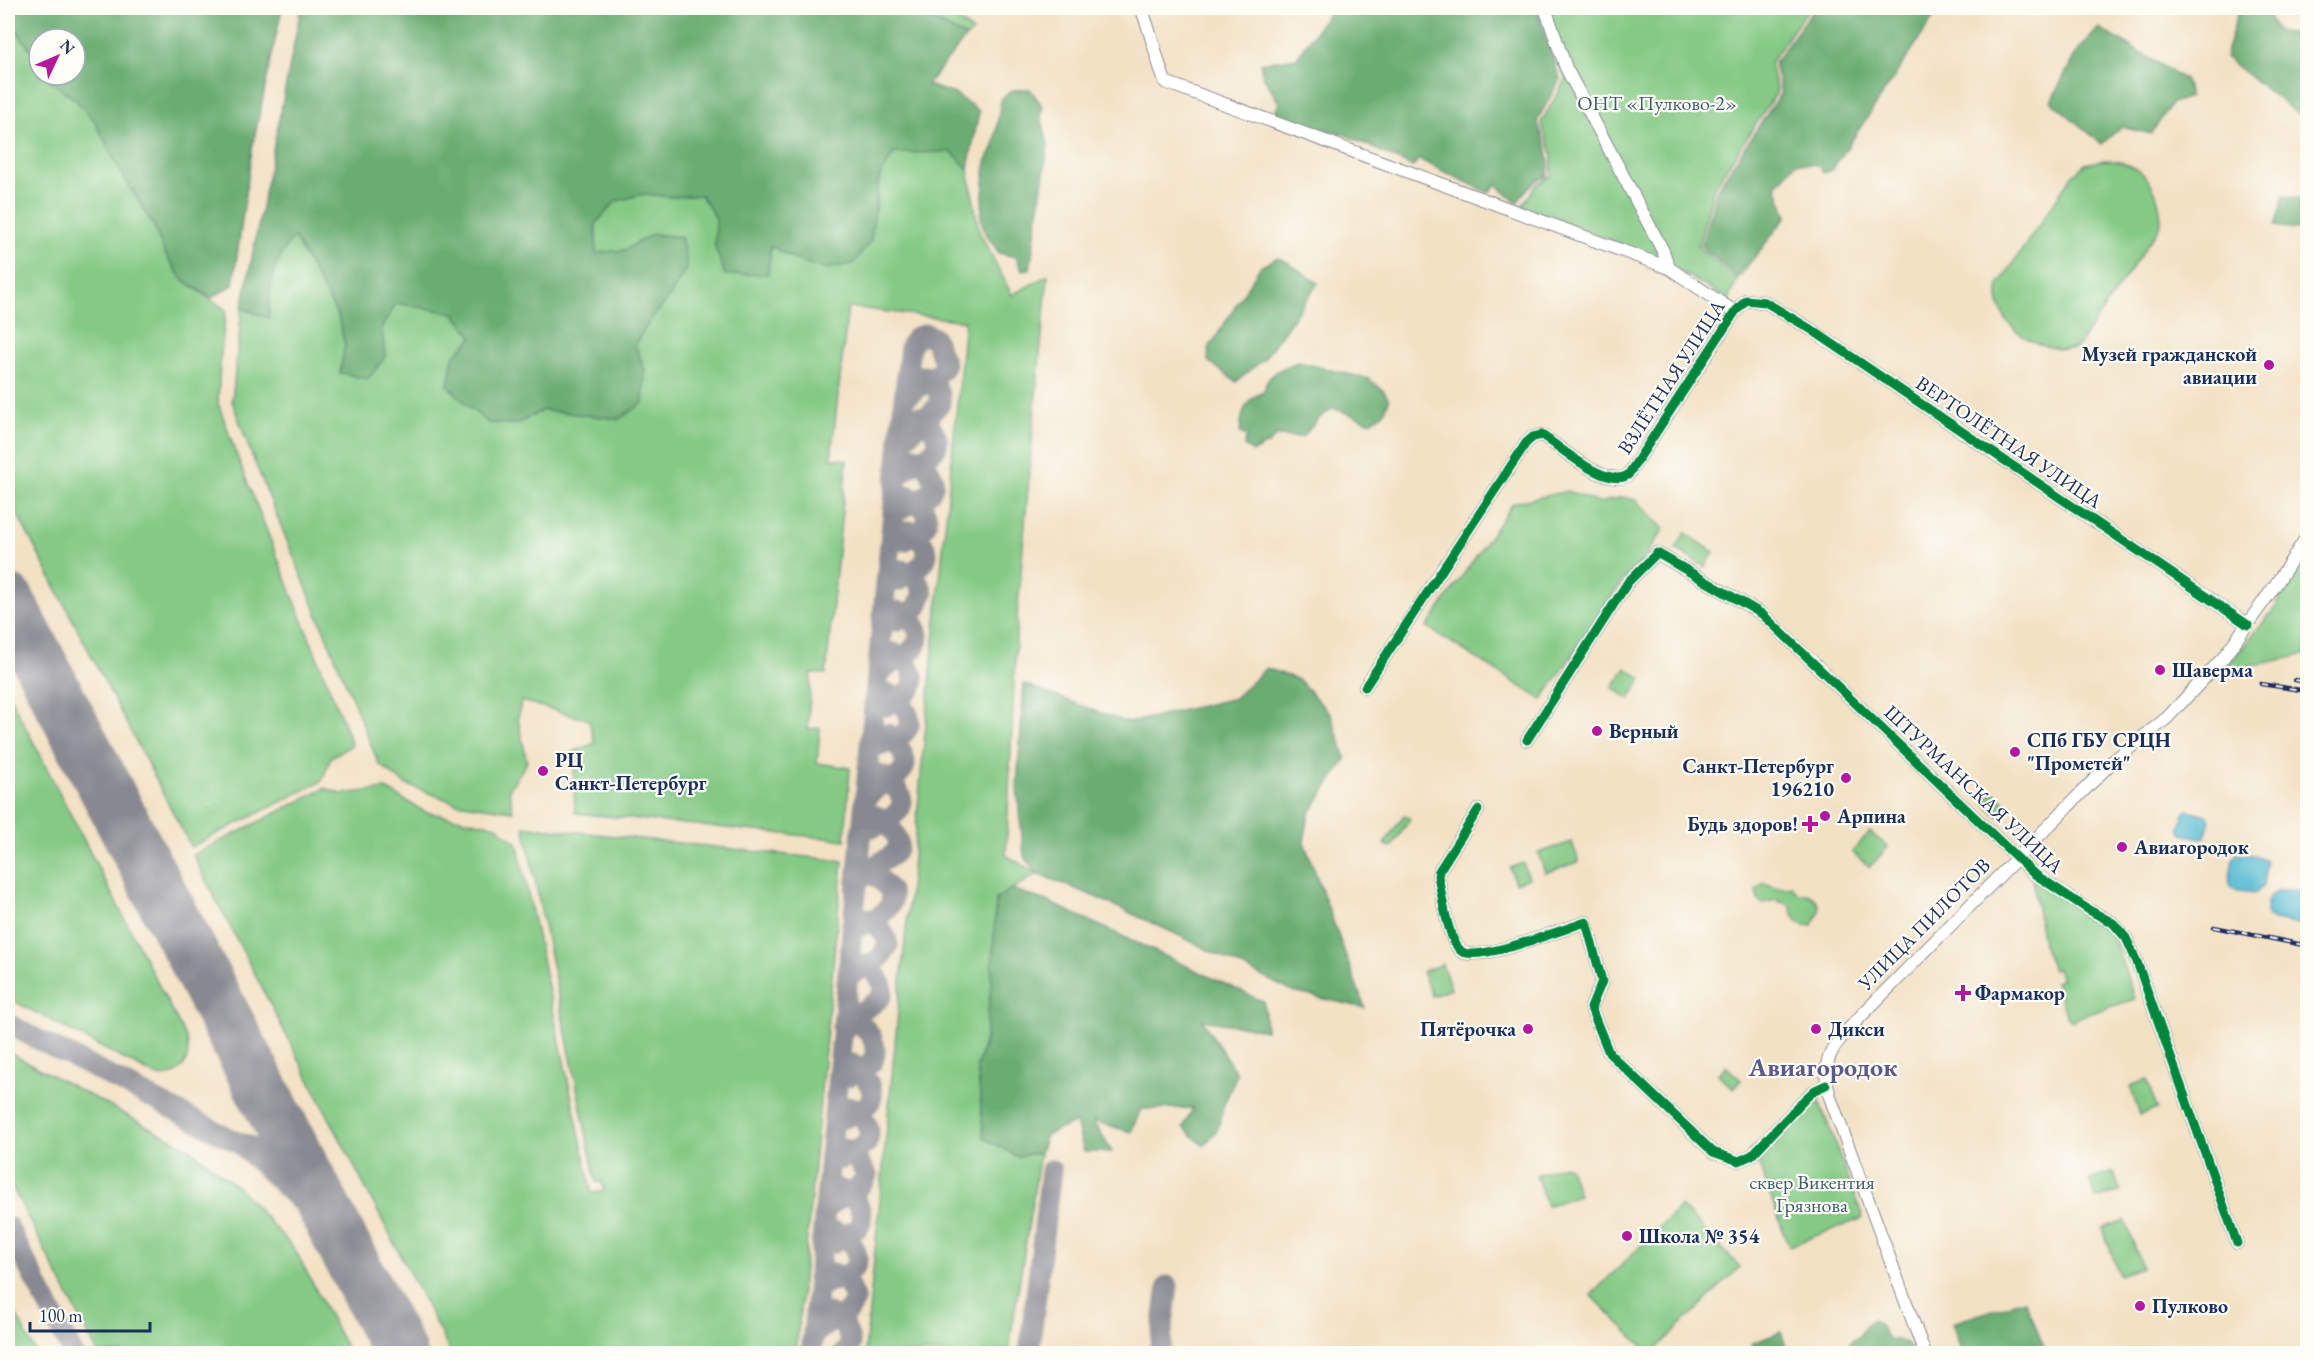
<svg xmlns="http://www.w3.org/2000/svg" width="2315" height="1361" font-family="'EB Garamond',serif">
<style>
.green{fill:#84c984;stroke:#507c71;stroke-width:1.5}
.forest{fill:#6bad72;stroke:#436e68;stroke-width:1.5}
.water{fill:#52b9d0;stroke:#367497;stroke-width:1.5}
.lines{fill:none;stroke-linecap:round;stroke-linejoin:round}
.taxiway{stroke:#878891;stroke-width:21}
.runway{stroke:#878891;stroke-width:54}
.minor-casing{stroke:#878891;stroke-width:14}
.minor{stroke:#fff;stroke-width:12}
.rail-casing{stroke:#1b2f5e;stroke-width:4.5}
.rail{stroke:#fdfcf7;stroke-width:2;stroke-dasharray:7;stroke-linecap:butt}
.cycleway-casing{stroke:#fdfcf7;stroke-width:13}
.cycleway{stroke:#00873e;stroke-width:9}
.poi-dot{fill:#b5179e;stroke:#fdfcf7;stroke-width:2}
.labels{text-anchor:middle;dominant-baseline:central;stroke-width:4.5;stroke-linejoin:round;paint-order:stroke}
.park-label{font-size:20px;fill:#3a5d69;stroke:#fdfcf7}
.poi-label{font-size:20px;font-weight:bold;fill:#1b2f5e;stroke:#fdfcf7;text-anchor:start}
.street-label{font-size:20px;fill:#1b2f5e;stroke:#fdfcf7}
.district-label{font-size:26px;font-weight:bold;fill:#5b5b8a;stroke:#fdfcf7}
</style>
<rect width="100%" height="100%" fill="#fdfcf7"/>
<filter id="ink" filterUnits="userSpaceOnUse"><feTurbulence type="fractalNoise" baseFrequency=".0167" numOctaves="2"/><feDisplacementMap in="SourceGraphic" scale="12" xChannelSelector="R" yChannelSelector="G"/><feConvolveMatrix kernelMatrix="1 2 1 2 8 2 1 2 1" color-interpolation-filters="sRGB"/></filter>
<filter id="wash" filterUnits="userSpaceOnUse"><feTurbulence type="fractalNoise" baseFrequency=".008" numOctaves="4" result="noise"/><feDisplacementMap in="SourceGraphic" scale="24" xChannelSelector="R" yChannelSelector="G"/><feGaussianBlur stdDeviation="1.35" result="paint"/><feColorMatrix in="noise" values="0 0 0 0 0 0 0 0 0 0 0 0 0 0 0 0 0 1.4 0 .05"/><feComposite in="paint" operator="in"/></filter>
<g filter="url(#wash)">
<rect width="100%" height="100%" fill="#f3e1c4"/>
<g class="green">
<path d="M910 8H943L973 32 966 37Z"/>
<path d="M1537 8H1809L1770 63 1777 92 1714 187 1698 247 1737 280 1728 300 1660 259 1522 206 1537 184 1551 176 1552 154 1541 122 1566 80Z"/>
<path d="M8 17 39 63V75H47L52 82 77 101 95 122 123 176 154 226 165 254 182 279 226 310 220 362 218 403 237 456 352 745 331 757 322 781 191 847 8 496Z"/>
<path d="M952 152 968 169 979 231 1012 295 1048 275 1035 405 1017 619 1006 855 1038 874 996 899C993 955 994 1014 977 1067L1016 1156 1040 1153 1008 1353H865L965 321 848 307 831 458 847 460 826 674H811L808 729 820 728 817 763 850 768 845 840 575 813 573 752 595 743 589 720 521 701 518 719 527 762 509 790 513 811 456 803 405 784 379 764 251 453 232 401 242 308 268 318 270 288 277 259 293 236 338 316 345 345 340 373 382 328 396 303 454 313 473 337 453 357 517 424 543 410 619 419 645 371 635 345 650 320 669 298 687 266 681 237 652 234 625 250 595 253 596 223 616 201 644 194 673 197 701 195 716 218 715 247 771 246 796 260 876 211 879 177 894 153Z"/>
<path d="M2104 160C2143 161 2161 187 2161 225L2076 349C2040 354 1990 326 1999 284L2072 176 2085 164Z"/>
<path d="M1568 491 1599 503 1622 497 1636 500 1664 529 1642 561 1620 584 1542 700 1427 627 1513 503Z"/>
<path d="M1685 533 1714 552 1705 567 1676 549Z"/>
<path d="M2307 551V654L2228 671 2227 666 2275 608Z"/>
<path d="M1626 668 1642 679 1629 699 1612 687Z"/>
<path d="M8 693 187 1040C192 1062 178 1082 154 1075L8 998Z"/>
<path d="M325 788 341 794 386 789 425 812 497 826 506 835 517 842 592 1193 604 1191 602 1182H596L524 826 843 861 796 1353H451L193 855Z"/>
<path d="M1994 792 2009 806 1999 817 1984 802Z"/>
<path d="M1404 815 1410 819 1391 848 1384 844Z"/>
<path d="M1870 832 1888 847 1870 867 1852 852Z"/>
<path d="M1572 842 1579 862 1545 873 1538 853Z"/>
<path d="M1523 863 1529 878 1515 883 1510 868Z"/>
<path d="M2032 878 2103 926 2106 933 2112 935 2135 999 2082 1016 2072 1021 2067 1017 2055 982 2061 980 2057 968 2053 970 2043 944Z"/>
<path d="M1764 883 1778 888 1792 886 1798 894C1820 892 1824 910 1812 925 1798 928 1793 917 1790 905L1776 900 1762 903 1758 900 1756 890Z"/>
<path d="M1442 964 1451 989 1432 996 1422 972Z"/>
<path d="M8 1052 190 1149 240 1189 295 1250 349 1353H98L8 1179Z"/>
<path d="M1726 1066 1741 1080 1733 1089 1718 1074Z"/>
<path d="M2147 1080 2157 1109 2140 1115 2130 1086Z"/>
<path d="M1814 1100 1820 1103 1863 1218 1789 1246 1756 1157 1809 1101Z"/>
<path d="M1564 1165 1569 1168 1579 1195 1547 1206 1536 1175Z"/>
<path d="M2114 1172 2120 1191 2096 1199 2090 1180Z"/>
<path d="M1681 1206 1740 1267 1652 1353H1649L1591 1295Z"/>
<path d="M2125 1220 2142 1267 2119 1275 2103 1228Z"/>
<path d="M8 1299 36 1353H8Z"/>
</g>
<g class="forest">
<path d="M8 8H282L252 149 233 285 211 298 182 279 165 254 154 226 123 176 95 122 77 101 52 82 47 75H75V39H39V63L8 17Z"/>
<path d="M301 8H910L966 37 927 85 955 94 979 111 968 169 952 152 894 153 879 177 871 240 853 264 824 269 796 260 771 246 768 274 725 275 715 247 716 218 701 195 673 197 644 194 616 201 596 223V253L625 250 652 234 681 237 687 266 669 298 650 320 635 344 645 371 643 403 619 419 543 410 517 424 488 423 467 405 448 385 453 357 473 337 454 313 396 303 382 328 385 357 368 379 340 373 345 345 338 316 294 237C271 263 270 285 268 318L242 308Z"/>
<path d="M1332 8H1532L1537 13 1560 79 1537 121C1544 140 1552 156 1547 176 1533 181 1525 190 1517 203L1496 184 1489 193 1418 159 1413 167 1346 135 1288 121 1275 111 1279 103 1263 76 1260 63 1297 58Z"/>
<path d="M1815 8H1940L1832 170 1823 173 1819 165 1796 163 1776 186 1787 216 1738 278 1701 246 1717 189 1781 93 1774 63Z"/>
<path d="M2251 8H2262L2279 32 2305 34 2307 40V115L2297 114 2225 57 2238 12Z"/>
<path d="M2099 28 2184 79 2190 97 2172 103 2151 134 2121 127 2102 144 2051 101 2076 53Z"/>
<path d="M1030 89 1043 107 1041 115 1048 145 1030 269 1022 270 1016 257 999 253 984 231 981 218 986 162 994 146 1001 99 1013 90Z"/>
<path d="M2284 195 2307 201V228L2305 230 2275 226Z"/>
<path d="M1276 258 1284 260 1318 283 1264 359 1236 382 1208 361 1209 348 1260 267Z"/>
<path d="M1298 362 1369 379 1384 391 1389 400 1384 413 1371 422 1333 408 1318 419 1303 437 1275 436 1270 443 1253 452 1244 446 1247 436 1240 433C1241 415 1245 398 1264 392 1265 374 1284 367 1298 362Z"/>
<path d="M1266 668 1299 680 1331 715 1346 759 1309 814 1304 842 1365 1008 1293 992 1174 933 1091 895 1038 874 1024 856 1017 787 1024 684 1128 723 1235 698Z"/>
<path d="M1011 889 1049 902 1264 1002 1266 1030 1202 1020 1237 1074 1223 1107 1218 1129 1204 1146 1183 1127 1193 1108 1141 1109 1131 1132 1093 1121 1112 1152H1084L1076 1122 1046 1135 1040 1153 1016 1156 984 1138 977 1066 985 1043 991 984 996 899Z"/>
<path d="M2025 1300 2045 1349 2041 1353H1962L1952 1323Z"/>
<path d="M1872 1320 1879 1324 1888 1339C1900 1339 1908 1341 1913 1353H1851L1848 1349C1851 1339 1853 1342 1858 1337 1864 1331 1862 1327 1872 1320Z"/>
<path d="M1781 1332 1788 1353H1750L1753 1343Z"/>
</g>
<g class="water">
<path d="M2188 810 2207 815 2210 820 2205 837 2201 838 2183 834 2180 829 2184 813Z"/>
<path d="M2237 854C2247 855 2260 855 2266 862L2263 886 2256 893 2238 891 2230 887 2229 883 2233 858Z"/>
<path d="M2281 890 2307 891V926L2274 920 2267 916C2264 903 2268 895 2281 890Z"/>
</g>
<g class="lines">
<g class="taxiway">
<path d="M926 334 934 338 945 364 943 369 904 399 910 347 916 337Z"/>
<path d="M900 443 940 404C942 392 934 384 925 376H918"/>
<path d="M896 479C912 454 964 456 921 417H911"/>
<path d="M893 516C902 505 919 503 929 493 942 480 923 456 908 456"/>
<path d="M891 539 897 532 910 531C943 557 922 566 898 581"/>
<path d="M904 541C919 531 937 526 921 505 917 499 913 496 905 495"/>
<path d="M888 579C897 558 920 577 923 593L917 608 896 621"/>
<path d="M877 679C887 659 914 660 919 636 916 622 905 607 889 612L883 622"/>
<path d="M874 704 879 697 890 694C902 702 918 720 904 733 898 738 890 741 883 745"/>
<path d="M886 706C894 701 905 696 911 689 920 676 903 653 889 652"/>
<path d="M865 801C874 779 920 780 900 749 896 744 893 739 888 734H878L870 745"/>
<path d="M875 827C889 819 912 809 897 790 892 783 888 777 879 775"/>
<path d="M857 882C866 858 923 860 886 823 881 818 877 815 870 815L862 826"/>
<path d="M857 882 865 874 877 876C881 881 887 886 890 891 899 909 872 920 861 926"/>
<path d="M852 924 862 918C875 920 886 933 888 945L880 958 856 972"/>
<path d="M8 1024 239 1143 304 1205 357 1272"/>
<path d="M842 1028C860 1002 909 1003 865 964L853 966 848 973"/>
<path d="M843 1031 851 1023 860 1024C871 1032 879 1047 873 1061L849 1076"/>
<path d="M838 1074 844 1066 853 1064C859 1068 862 1073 866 1079 882 1102 864 1108 845 1118"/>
<path d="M834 1115 839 1108 852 1107C863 1118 875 1128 866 1144L842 1159"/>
<path d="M240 1143 257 1149 269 1146 278 1134 279 1123"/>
<path d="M824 1214C833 1195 859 1196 867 1175L850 1150 838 1148 830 1156"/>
<path d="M8 1227 73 1354"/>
<path d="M822 1239 828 1231C844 1228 865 1254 854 1268 849 1275 836 1279 829 1283"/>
<path d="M833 1243 859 1227C867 1211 853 1190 836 1189"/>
<path d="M827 1313C840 1317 851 1333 850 1346L843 1354"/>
<path d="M812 1339C822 1319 850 1322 855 1298 850 1286 840 1270 825 1273L818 1281"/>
<path d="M811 1354 904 399"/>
<path d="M1029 1354 1051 1170"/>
<path d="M1159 1354 1168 1286"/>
</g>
<path class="runway" d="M8 601 400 1354"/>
</g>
</g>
<g filter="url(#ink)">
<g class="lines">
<g class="minor-casing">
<g id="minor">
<path d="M1141 8C1151 32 1156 57 1165 82L1669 268"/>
<path d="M1545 8 1566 68 1663 251 1669 268 1735 312"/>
<path d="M1365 687 1526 443 1533 437 1542 435C1561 448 1607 489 1628 475L1735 312 1746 300 1765 302 1812 330 2248 625"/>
<path d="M1527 740 1628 582 1657 553 1762 614 2033 873 2089 910 2113 923 2126 938 2137 962 2237 1243"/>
<path d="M1478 810 1439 871 1438 876C1442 894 1447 939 1461 951 1475 964 1566 928 1586 922L1602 981 1591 1008 1609 1053 1713 1152 1739 1161 1752 1155 1806 1098 1815 1090 1826 1085"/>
<path d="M1925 1354 1830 1097C1819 1058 1834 1045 1859 1018L2090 784 2112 762 2167 718 2223 658 2274 587 2308 535"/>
</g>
</g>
<use href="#minor" class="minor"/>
<g class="rail-casing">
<g id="rail">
<path d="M2295 680 2308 682"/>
<path d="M2261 684 2308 691"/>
<path d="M2214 927 2308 946"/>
</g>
</g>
<use href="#rail" class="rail"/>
<g class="cycleway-casing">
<g id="cycleway">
<path d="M1365 687 1526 443 1533 437 1542 435C1561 448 1607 489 1628 475L1735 312 1746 300 1765 302 1812 330 2248 625"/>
<path d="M1527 740 1628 582 1657 553 1762 614 2033 873 2089 910 2113 923 2126 938 2137 962 2237 1243"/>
<path d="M1478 810 1439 871 1438 876C1442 894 1447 939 1461 951 1475 964 1566 928 1586 922L1602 981 1591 1008 1609 1053 1713 1152 1739 1161 1752 1155 1806 1098 1815 1090 1826 1085"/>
</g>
</g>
<use href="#cycleway" class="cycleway"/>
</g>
</g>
<g class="poi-dot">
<circle cx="2269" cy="365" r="6"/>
<circle cx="2160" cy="670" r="6"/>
<circle cx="1597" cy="731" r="6"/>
<circle cx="2015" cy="752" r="6"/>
<circle cx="543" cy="771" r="6"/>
<circle cx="1846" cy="778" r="6"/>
<circle cx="1825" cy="816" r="6"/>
<path d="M1807 815h6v6h6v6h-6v6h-6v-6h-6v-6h6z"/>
<circle cx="2122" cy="847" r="6"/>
<path d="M1960 984h6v6h6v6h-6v6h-6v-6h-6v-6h6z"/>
<circle cx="1528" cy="1029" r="6"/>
<circle cx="1816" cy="1029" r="6"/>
<circle cx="1627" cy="1236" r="6"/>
<circle cx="2140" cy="1306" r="6"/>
</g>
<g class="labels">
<g class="park-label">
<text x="1657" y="103">ОНТ «Пулково-2»</text>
<text x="1812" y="1182">сквер Викентия<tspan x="1812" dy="23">Грязнова</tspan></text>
</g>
<g class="poi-label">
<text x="2257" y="354" text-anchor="end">Музей гражданской<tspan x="2257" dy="23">авиации</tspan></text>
<text x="2172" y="670">Шаверма</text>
<text x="1609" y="731">Верный</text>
<text x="2027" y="740">СПб ГБУ СРЦН<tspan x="2027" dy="23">"Прометей"</tspan></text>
<text x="555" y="760">РЦ<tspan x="555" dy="23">Санкт-Петербург</tspan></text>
<text x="1834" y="766" text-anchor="end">Санкт-Петербург<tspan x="1834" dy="23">196210</tspan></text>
<text x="1837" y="816">Арпина</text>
<text x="1798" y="824" text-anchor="end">Будь здоров!</text>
<text x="2134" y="847">Авиагородок</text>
<text x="1975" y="993">Фармакор</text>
<text x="1516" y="1029" text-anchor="end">Пятёрочка</text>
<text x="1828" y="1029">Дикси</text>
<text x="1639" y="1236">Школа № 354</text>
<text x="2152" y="1306">Пулково</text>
</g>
<g class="street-label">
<text transform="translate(1671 377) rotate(-57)">ВЗЛЁТНАЯ УЛИЦА</text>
<text transform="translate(2009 442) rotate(34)">ВЕРТОЛЁТНАЯ УЛИЦА</text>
<text transform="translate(1974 789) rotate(43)">ШТУРМАНСКАЯ УЛИЦА</text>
<text transform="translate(1924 924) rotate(-45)">УЛИЦА ПИЛОТОВ</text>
</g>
<g class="district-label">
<text x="1823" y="1067">Авиагородок</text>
</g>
</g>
<rect width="2315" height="1361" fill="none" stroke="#fdfcf7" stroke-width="30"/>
<g transform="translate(57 57) rotate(46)"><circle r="28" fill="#fdfcf7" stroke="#a3aaba" stroke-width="1.5"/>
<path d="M0-4.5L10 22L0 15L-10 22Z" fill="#b5179e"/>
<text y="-9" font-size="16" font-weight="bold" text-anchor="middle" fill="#1b2f5e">N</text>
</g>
<path d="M30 1322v9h120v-9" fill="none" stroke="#1b2f5e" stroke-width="3"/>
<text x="39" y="1322" font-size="18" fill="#1b2f5e" stroke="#fdfcf7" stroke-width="4.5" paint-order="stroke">100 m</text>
</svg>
